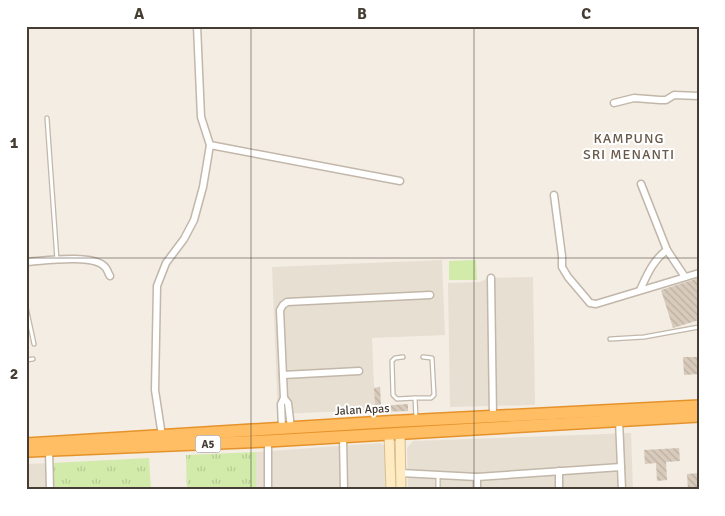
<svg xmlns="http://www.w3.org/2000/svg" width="725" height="516" font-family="Signika,sans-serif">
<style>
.residential{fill:#e7dfd2}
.grass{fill:url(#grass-tufts)}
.pitch{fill:#d2eaaa}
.building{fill:url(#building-back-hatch)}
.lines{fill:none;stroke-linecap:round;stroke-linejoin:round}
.lane-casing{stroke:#c2b7a9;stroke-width:5.5}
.street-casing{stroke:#c2b7a9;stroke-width:9}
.secondary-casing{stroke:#d5be91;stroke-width:11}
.highway-casing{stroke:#e6922b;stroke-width:14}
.lane{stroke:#fff;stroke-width:3}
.street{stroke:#fff;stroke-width:6}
.secondary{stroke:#ffebc2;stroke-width:9}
.highway{stroke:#ffbe63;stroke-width:11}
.grid{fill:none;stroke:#453d33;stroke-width:1;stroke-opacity:0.55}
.labels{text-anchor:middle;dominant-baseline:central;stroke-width:4;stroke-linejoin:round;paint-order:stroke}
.shield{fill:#fff;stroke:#7d7770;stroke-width:1}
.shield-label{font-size:11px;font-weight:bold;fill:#453d33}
.street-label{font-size:12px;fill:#453d33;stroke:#fff}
.neighbourhood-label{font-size:14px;letter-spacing:1px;fill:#695a4a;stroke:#fff}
.neatline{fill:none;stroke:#453d33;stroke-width:2}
.grid-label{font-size:16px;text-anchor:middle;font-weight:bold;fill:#453d33}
</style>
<defs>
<pattern id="grass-tufts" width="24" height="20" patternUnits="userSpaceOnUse" patternTransform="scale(1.25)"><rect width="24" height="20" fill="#d2eaaa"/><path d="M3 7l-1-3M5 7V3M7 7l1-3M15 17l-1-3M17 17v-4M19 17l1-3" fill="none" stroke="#b6ca93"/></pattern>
<pattern id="building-back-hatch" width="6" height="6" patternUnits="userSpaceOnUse" patternTransform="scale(1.25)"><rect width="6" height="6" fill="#d8cbbc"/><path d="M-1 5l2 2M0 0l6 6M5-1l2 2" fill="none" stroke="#bbafa2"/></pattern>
</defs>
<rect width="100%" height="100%" fill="#f3ede4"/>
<g class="residential">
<path d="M442 260 445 335 372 338 375 410 278 414 272 267Z"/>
<path d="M533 277 535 405 450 407 448 283 480 282 488 278Z"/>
<path d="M631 433 633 490H408L407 448 413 441Z"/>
<path d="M380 443 385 446V490H256V452Z"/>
<path d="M53 463 54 490H26V464Z"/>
</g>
<g class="grass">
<path d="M256 452V490H187L186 455Z"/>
<path d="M149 458 151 489 152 490H54L53 463Z"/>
</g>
<path class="pitch" d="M476 260 477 280H449V261Z"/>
<g class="building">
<path d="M699 278V320L673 328 661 290Z"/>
<path d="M683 357H699V374L684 375Z"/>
<path d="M380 387 381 405H375L374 388Z"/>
<path d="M408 404V411L380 412V406Z"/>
<path d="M679 448 680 461 666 462 667 480 657 481 656 463 645 464 644 450Z"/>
<path d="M699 473V490H688L687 474Z"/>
</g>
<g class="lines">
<g class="lane-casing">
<g id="lane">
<path d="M47 118 57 260"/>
<path d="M26 307 34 344"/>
<path d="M610 339 644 337 699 327"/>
<path d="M403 357 395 358 392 361 393 395 397 399 415 398 416 418"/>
<path d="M26 360 33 359"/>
<path d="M415 398H431L434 395 432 358 423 357"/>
<path d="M438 476V490"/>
</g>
</g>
<g class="street-casing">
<g id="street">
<path d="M614 103 634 98 660 100H666L674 95 699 96"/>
<path d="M210 145 400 181"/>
<path d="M641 184 667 250 685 277"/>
<path d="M554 195 562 256V267L568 277 590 303 596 304 699 273"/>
<path d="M26 262C44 261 91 254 104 266 107 268 108 273 110 276"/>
<path d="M491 278 493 417"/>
<path d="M640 290C647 275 653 260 667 250"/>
<path d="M283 375 359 371"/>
<path d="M284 398 288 403 291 428"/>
<path d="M619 420 622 490"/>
<path d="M282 428 281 404 284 398 280 310 283 305 287 302 430 295"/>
<path d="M162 436 155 390 157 286 166 263 184 239 194 220 203 187 210 145 201 117 197 26"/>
<path d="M343 437 344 490"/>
<path d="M268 441V490"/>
<path d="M49 450 50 490"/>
<path d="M559 471V490"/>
<path d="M401 473 477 477 621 467"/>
<path d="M477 477V490"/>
</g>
</g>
<g class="secondary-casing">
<g id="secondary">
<path d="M400 434 401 490"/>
<path d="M389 435 391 490"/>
</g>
</g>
<g class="highway-casing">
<g id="highway">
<path d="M26 444 384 422 699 406"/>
<path d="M29 451 268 441 699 416"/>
</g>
</g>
<use href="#lane" class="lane"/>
<use href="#street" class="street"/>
<use href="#secondary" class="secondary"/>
<use href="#highway" class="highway"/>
</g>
<path class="grid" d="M251 26V490M474 26V490M26 258H699"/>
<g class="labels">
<rect class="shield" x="195.5" y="435.5" width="25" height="17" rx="4"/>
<g class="shield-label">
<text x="208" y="444">A5</text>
</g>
<g class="street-label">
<text transform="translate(362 410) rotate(-3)">Jalan Apas</text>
</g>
<g class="neighbourhood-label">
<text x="629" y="138">KAMPUNG<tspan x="629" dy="16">SRI MENANTI</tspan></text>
</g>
</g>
<rect width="725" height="516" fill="none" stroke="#ffffff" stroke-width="55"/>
<rect x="28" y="28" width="670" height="460" class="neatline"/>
<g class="grid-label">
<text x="139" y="19">A</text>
<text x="362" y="19">B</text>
<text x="586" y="19">C</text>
<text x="14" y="148">1</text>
<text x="14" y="379">2</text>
</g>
</svg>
